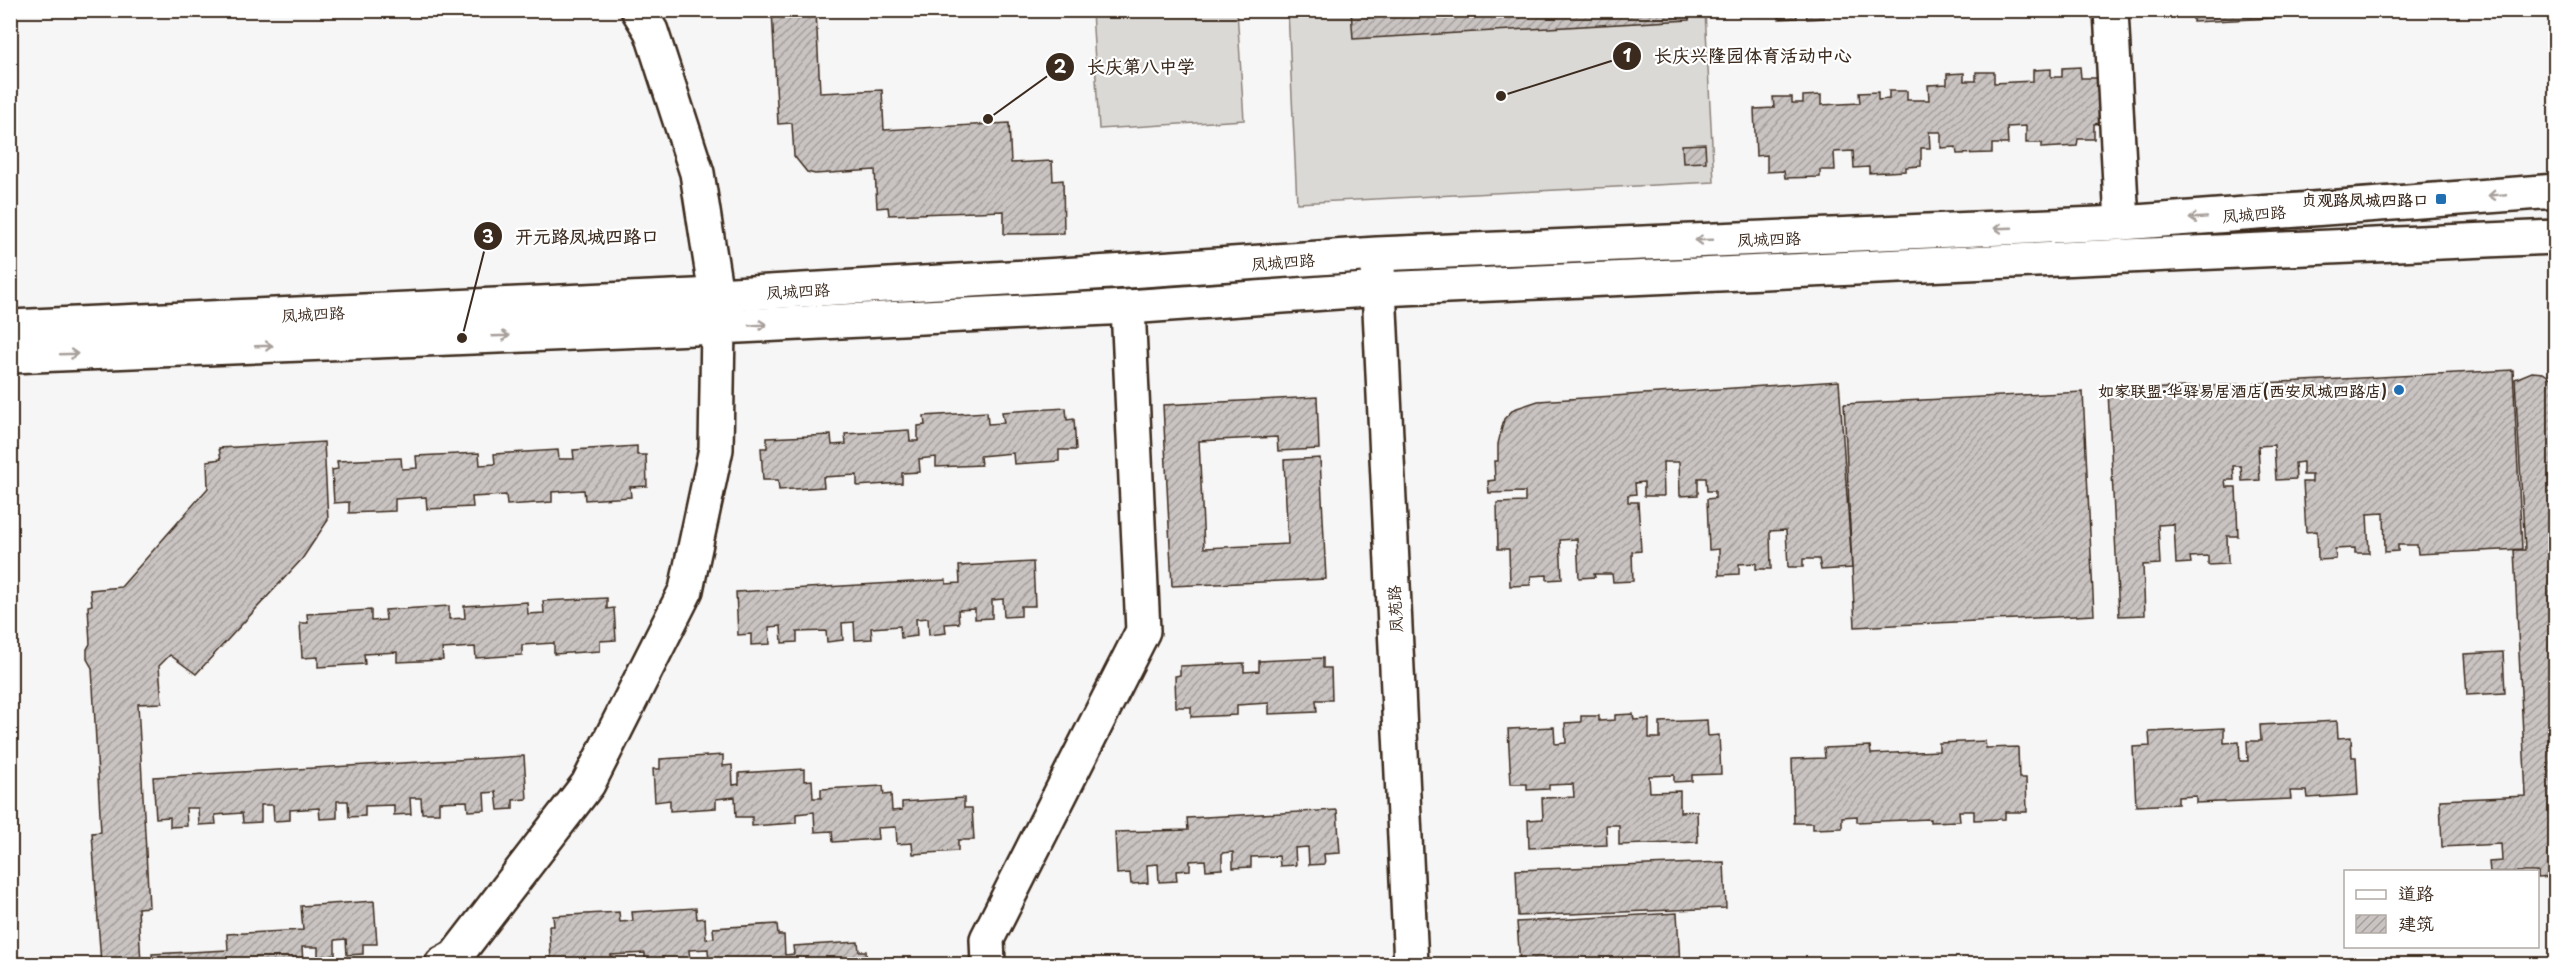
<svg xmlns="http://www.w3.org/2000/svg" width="2566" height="975" font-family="'Playpen Sans','LXGW WenKai TC',sans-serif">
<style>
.pitch{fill:#dbd9d6;stroke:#8b827a;stroke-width:1.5}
.building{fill:url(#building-hatch);stroke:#3b2a1e;stroke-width:1.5}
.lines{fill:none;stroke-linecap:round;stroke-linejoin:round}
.minor-casing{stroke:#3b2a1e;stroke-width:38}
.minor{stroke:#fff;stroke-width:33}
.oneway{stroke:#a79f9a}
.poi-dot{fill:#1f6fb2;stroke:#fff;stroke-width:2}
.labels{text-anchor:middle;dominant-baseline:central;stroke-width:4.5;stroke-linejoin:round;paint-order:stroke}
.poi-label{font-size:16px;font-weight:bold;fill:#3b2a1e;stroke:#fff;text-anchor:end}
.street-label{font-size:16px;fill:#3b2a1e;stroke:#fff}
.leader{fill:none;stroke:#3b2a1e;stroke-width:2}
.callout-dot{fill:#3b2a1e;stroke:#fff;stroke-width:2}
.mark-label{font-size:18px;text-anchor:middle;font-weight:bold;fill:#fff}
.callout-label{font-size:18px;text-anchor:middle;font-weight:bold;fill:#3b2a1e;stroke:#fff;stroke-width:4.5;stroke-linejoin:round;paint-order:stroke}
</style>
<defs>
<pattern id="building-hatch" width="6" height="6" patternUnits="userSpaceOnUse" patternTransform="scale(1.5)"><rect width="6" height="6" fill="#c9c3c1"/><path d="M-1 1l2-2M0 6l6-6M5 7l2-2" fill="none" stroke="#a49f9c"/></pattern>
</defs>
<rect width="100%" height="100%" fill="#f7f6f6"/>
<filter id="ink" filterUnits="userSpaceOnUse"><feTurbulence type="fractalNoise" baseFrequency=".0167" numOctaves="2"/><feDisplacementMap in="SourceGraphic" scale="12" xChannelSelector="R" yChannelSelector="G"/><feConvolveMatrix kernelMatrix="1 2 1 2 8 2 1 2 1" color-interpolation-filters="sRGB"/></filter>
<g filter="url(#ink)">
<g class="pitch">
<path d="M1092 11H1237L1244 120 1099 129Z"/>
<path d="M1288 11H1705L1714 182 1297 203Z"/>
</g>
<g class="building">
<path d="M772 10H816L820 93 882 90 884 130 1009 123 1011 163 1052 161 1053 181 1063 180 1064 233 1004 234V211L889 215 888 207 877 208 875 170 815 174 807 172 794 156 792 123 778 124Z"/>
<path d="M1351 10H1688L1689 20 1353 39Z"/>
<path d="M1758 10H1856L1823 12 1824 18 1807 19 1806 12H1796L1797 18 1779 19V15L1758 16Z"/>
<path d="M1863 10H1880V15L1864 16Z"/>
<path d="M1891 10H1908V14L1891 15Z"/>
<path d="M2193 10H2416V11L2193 22Z"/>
<path d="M2080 67 2081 78H2101L2102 123 2094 124V139H2078L2077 146 2042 148V143H2026V126L2007 127 2008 144H1992V153L1957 154 1956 147 1941 148V132H1929L1930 148H1921V166L1906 167V171L1869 173V167L1854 168 1853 151 1834 152 1835 170H1820V177L1785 178 1784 171 1767 172V155L1756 156 1754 109 1774 108 1773 97H1792V103H1803V96L1821 95V105L1860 103 1859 93 1878 92V100L1889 99V91H1907V100H1929L1928 85 1947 84V74L1964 73V81H1976V72H1994V83L2033 81V70L2051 69V77H2062V68Z"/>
<path d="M1705 144 1706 162 1683 163 1682 145Z"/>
<path d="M2513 370 2522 549 2418 554 2417 545H2398V551L2385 552 2384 513 2367 514 2369 553H2355V548L2335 549 2336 559 2318 560 2317 531 2306 532 2303 482H2312V475H2303V462L2295 463 2296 479 2276 480 2274 445 2258 446 2260 480 2242 481 2241 466H2233L2234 480H2225L2226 487H2236L2238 536H2227L2228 564 2208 565V556L2190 557 2191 563 2176 564 2174 524 2158 525 2160 564 2143 565 2145 615 2119 616 2108 391Z"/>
<path d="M2532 372 2543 373 2552 379 2556 387 2554 403 2556 877 2538 878V872H2490L2489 862 2502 861 2501 844 2442 847 2440 800 2526 796 2514 550H2525L2515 379Z"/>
<path d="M1839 381 1852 568 1821 570 1819 559H1803V567H1788L1786 530 1770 531 1771 569H1756V563L1739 564V574L1719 575V549L1709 550 1707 499 1715 498V491H1707L1706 478H1698V495L1680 496 1679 462H1663L1664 496H1644V482L1635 483 1636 494 1628 495V502H1638L1641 551 1632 552 1633 581 1613 582 1612 574H1594L1595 577 1579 578 1577 539 1560 540 1562 579 1547 580V575L1531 576 1530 585 1510 586 1509 549H1498L1497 503 1525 502V492L1489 493 1488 481 1495 480 1494 461H1498V444L1504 419 1514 409 1538 401Z"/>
<path d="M2083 392 2094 615 1855 627 1844 404Z"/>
<path d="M1317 397 1319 449 1278 451 1277 437 1199 441 1204 548 1288 544 1284 460 1320 458 1326 579 1172 586 1163 405Z"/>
<path d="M1066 408 1067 420 1074 419 1076 450H1059V461L1014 464 1013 453 980 456 981 465 936 467V457L919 459 920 472 902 473V483L857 486V475L823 477 824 487 779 490 778 480H763L761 448H767V438L831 435 832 445 846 444 845 434 909 430 910 441H918V426L925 425 924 416 987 412 988 424 1004 423 1002 412Z"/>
<path d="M324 442 328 520 302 559 196 674 170 655 159 666 162 703 138 704 149 907 138 908 141 964H101L92 833 101 832 92 668 87 659V649L90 644 88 606 92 605 90 590 121 587 208 488 207 461 221 459 219 448Z"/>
<path d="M637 446V455H646L647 486 630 487 631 497 585 500 584 490 552 492V502L507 505 506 495 472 497 473 507 427 509 426 497 395 499V511L349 513V502L334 503 332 470 338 469 337 461 401 458 402 469 417 468 416 456 479 453 480 465 495 464 494 454 558 450 559 459H574L573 450Z"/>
<path d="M1033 562 1035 606H1021V616L1004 617 1003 599 992 600V618L975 619V609L958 610 959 623 945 624 946 633 929 635 928 618 916 619 917 636 901 638 900 626 871 628 872 639 855 640 854 622 842 623 843 640 827 642 826 631 797 632V642L782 643 781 626 769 627 770 644 751 645V634L738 635 736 592 946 580V584L960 583 959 566Z"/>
<path d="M607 598V609L614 608 616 640 600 641V651L554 654V643L522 645V655L476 658 475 647 442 649 443 660 397 662V652L364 654 365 664 318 667V657L302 658 300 623H308L307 614 371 610V621L386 620 385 610 449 606V619L465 618 464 606 527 602 528 614 544 613 543 601Z"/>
<path d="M2503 652 2505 693 2467 695 2464 654Z"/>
<path d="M1323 658V668H1331L1332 700H1316L1317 712 1269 714V703L1237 705V715L1191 717V707H1176L1175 676 1180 675V666L1244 663V672L1259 671V661Z"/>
<path d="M1633 714 1634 720 1649 719V738H1660V722L1707 720 1708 736 1719 735 1721 774 1692 775V781L1674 782V775L1649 776 1650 792 1680 791V812L1697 811 1698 842 1619 845V825H1606L1607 845 1529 848 1528 820 1543 819 1542 798 1574 797 1573 784 1549 785V789L1527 790V784H1511L1508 729 1554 727 1555 744 1566 743 1565 723 1581 722V716H1599V721L1615 720V715Z"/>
<path d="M2337 721 2338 738 2351 737 2352 757H2356L2358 795 2308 798 2307 791H2290L2291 799 2196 803V796L2178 797V804L2136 806 2133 747 2150 746 2149 732 2224 728V743L2239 742 2240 761H2248L2247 741H2261L2260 725Z"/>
<path d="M1985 741 1986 748 2018 747 2019 778H2026L2027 812H2005V819L1974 820V811H1959L1960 821 1930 822V819L1857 822V816L1842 817V828L1813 829V823H1794L1792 759 1825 758 1824 748 1870 746 1871 754 1939 751V743Z"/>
<path d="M723 755V766L732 765 733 785 739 784V773L804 769V781L812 780 813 798H821V789L883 786 884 795 891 794 892 811 902 810V802L964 798V808H972L974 840H958V851L913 854 912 843 897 844 896 827 877 828 878 839 833 842 832 831 815 832 814 812 796 814V823L752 826V817H736L735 797 716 799V808L670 811V800L655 802 653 769H660V759Z"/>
<path d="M524 756 527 799 513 800V809L498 810 496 792 484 793 485 810 468 811 467 801 439 802V813H422L421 798H410L411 814 394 815V805L365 806V816L349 817 348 801H337V818L320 819 319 808 290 810V820L274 821 273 805H261V822L243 823 242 813 215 815 216 824 199 825 198 808H186L187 826 170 827V817L156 818 153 777Z"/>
<path d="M1337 810 1340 853 1324 854 1325 864 1309 865 1308 847 1295 848 1296 865 1280 866 1279 856 1251 857V867L1233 868V852L1222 853V869L1206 870 1205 860 1190 861V870L1176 871 1177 881 1159 882 1158 864 1147 865 1148 883 1131 884 1130 873 1117 874 1115 832 1188 830 1187 818Z"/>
<path d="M1724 862 1726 908 1518 916 1516 870Z"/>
<path d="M374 901 377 944H363V954L347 955 346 939 335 940V955L318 957V947H302L303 964H153L152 954 228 950 227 934 303 930 301 906Z"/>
<path d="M696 908 697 919 705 918 706 939 714 938 713 928 777 924 778 935H784L785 955 794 954 793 946 858 942 859 951H866L867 964H709L708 949 689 950 690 961 645 964V953L611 955 612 964H566V959L551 960 549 926H554L553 916 619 912 620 922 633 921 632 912Z"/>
<path d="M1677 913 1680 964H1520L1517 922Z"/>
</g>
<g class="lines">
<g class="minor-casing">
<g id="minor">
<path d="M2111 10 2122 223"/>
<path d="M1378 268 1411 964"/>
<path d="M10 327 716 295 1128 271 1377 254 2122 223 2556 191"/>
<path d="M10 356 718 327 1128 307 1380 289 2556 237"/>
<path d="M442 964 455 957 588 784 686 590 716 449 718 327 716 295 697 173 651 31 638 10"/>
<path d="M988 964 987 939 1143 631 1128 307"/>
</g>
</g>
<use href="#minor" class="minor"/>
</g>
<defs><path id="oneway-shaft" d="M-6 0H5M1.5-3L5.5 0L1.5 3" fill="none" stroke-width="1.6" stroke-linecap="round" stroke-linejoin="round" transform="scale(1.5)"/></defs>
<g class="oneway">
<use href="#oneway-shaft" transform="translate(2497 195) rotate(176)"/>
<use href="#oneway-shaft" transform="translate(2198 218) rotate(176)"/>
<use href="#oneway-shaft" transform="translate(2003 228) rotate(178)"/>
<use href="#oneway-shaft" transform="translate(1704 240) rotate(178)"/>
<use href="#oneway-shaft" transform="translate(758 325) rotate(-3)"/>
<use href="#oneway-shaft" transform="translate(501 336) rotate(-2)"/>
<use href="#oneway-shaft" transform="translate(264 346) rotate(-2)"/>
<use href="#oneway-shaft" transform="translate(69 354) rotate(-2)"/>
</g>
</g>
<g class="poi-dot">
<rect x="2435" y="193" width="12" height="12" rx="3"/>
<circle cx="2399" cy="390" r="6"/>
</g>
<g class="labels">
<g class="poi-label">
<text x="2429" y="199">贞观路凤城四路口</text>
<text x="2387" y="390">如家联盟·华驿易居酒店(西安凤城四路店)</text>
</g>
<g class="street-label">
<text transform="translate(2254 213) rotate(-4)">凤城四路</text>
<text transform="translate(1769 238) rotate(-2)">凤城四路</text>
<text transform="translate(1283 261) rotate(-4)">凤城四路</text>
<text transform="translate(798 290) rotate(-3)">凤城四路</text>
<text transform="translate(313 313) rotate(-3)">凤城四路</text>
<text transform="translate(1394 609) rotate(-93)">凤苑路</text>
</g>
</g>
<path class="leader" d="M1501 96L1627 56M988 119L1060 67M462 338L488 236"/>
<g class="callout-dot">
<circle cx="1501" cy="96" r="6"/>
<circle cx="988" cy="119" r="6"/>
<circle cx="462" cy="338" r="6"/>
<circle cx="1627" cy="56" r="15"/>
<circle cx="1060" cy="67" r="15"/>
<circle cx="488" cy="236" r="15"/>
</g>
<g class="mark-label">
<text x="1627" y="62">1</text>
<text x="1060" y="73">2</text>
<text x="488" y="243">3</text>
</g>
<g class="callout-label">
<text x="1753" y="62">长庆兴隆园体育活动中心</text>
<text x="1141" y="73">长庆第八中学</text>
<text x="587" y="243">开元路凤城四路口</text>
</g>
<rect width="2566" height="975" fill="none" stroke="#fff" stroke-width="36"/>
<rect x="18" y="18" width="2530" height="939" fill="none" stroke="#3b2a1e" stroke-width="2" filter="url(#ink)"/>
<rect x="2344" y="870" width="195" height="78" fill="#ffffff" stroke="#b1aaa5" stroke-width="1.5"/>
<rect x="2356" y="890" width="30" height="9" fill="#ffffff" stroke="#b1aaa5" stroke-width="1.5"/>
<text x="2398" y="900" font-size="18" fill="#3b2a1e">道路</text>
<rect x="2356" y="915" width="30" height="18" fill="url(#building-hatch)" stroke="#b1aaa5" stroke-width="1.5"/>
<text x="2398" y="930" font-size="18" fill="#3b2a1e">建筑</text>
</svg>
